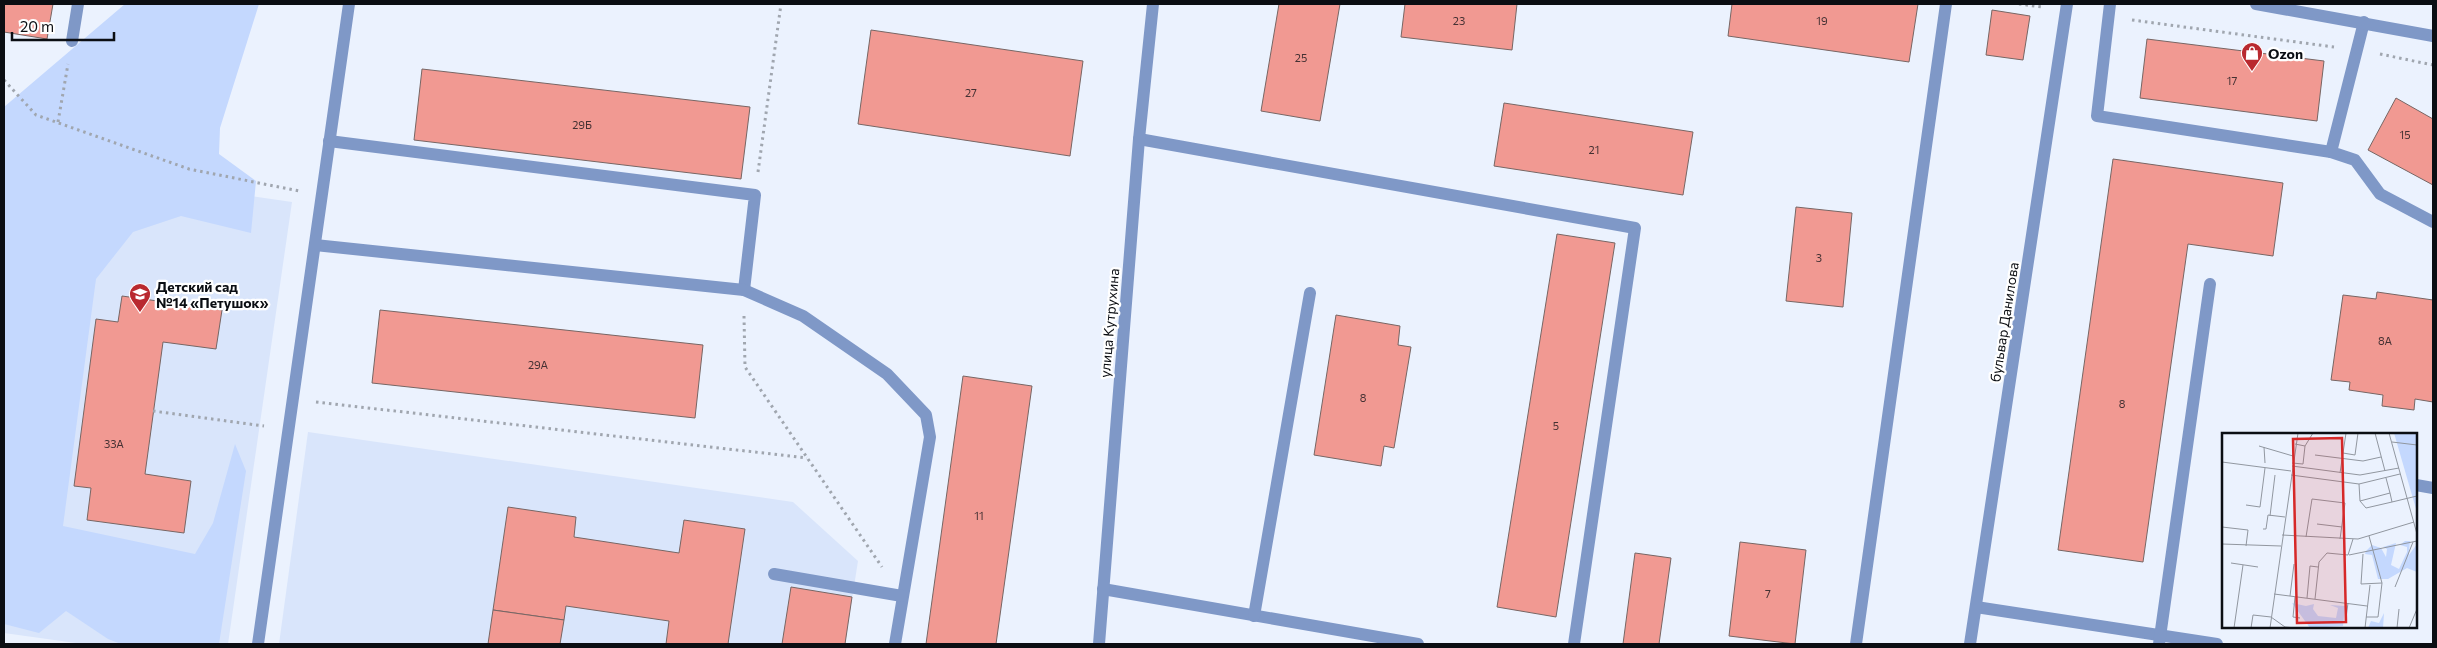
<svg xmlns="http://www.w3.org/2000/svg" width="2437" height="648" font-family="Commissioner,sans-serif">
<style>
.built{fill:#d9e5fb}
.green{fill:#c4d8fe}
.building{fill:#f19992;stroke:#776664}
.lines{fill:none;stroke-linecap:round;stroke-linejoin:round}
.path{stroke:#a0a6af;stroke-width:3;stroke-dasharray:2.5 4;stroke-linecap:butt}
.service{stroke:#7f98c7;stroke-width:12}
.minor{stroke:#7f98c7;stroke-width:12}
.tertiary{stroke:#7f98c7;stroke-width:12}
.labels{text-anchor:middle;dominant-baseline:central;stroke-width:4.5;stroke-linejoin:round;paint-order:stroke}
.number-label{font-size:11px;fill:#443133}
.poi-label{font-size:14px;font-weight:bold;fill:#0b0e13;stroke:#fff;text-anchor:start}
.street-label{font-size:14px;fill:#0b0e13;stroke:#fff}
.inset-road{fill:none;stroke:#9197a0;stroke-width:1}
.view{fill:#d62828;fill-opacity:0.15;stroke:#d62828;stroke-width:2.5}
.inset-edge{fill:none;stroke:#0b0e13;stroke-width:2.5}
</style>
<rect width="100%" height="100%" fill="#ebf2fe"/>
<g class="built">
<path d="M4 160 292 202 228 644H83L4 633Z"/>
<path d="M308 432 793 502 858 561 845 644H279Z"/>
</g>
<path class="green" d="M125 4H259L220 128 219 154 256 181 251 233 181 216 133 232 96 279 63 526 195 554 213 523 235 444 246 471 219 644H121L108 639 66 611 39 633 4 624V107Z"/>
<g class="building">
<path d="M4 4H53L47 39 4 32Z"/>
<path d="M1279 4H1340L1320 121 1261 111Z"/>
<path d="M1405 4H1517L1512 50 1401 37Z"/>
<path d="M1732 4H1918L1909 62 1728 36Z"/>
<path d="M1992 10 2030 16 2023 60 1986 55Z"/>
<path d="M871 30 1083 61 1070 156 858 124Z"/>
<path d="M2147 39 2324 61 2317 121 2140 98Z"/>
<path d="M422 69 750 107 741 179 414 140Z"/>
<path d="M2396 98 2433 119V185L2368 150Z"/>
<path d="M1504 103 1693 132 1683 195 1494 166Z"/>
<path d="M2113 159 2283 183 2273 256 2188 244 2143 562 2058 550Z"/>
<path d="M1796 207 1852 213 1843 307 1786 301Z"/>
<path d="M1557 234 1615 243 1556 617 1497 607Z"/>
<path d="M2377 292 2433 300V402L2415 399 2414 410 2382 406 2383 395 2349 390 2350 382 2331 380 2343 295 2376 299Z"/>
<path d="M122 296 222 310 216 349 163 342 145 474 191 481 184 533 87 520 91 488 74 486 96 319 118 322Z"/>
<path d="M380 310 703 345 695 418 372 383Z"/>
<path d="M1336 315 1400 326 1398 345 1411 347 1394 448 1384 446 1381 466 1314 455Z"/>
<path d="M963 376 1032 386 996 644H926Z"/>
<path d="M508 507 576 517 574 537 679 553 684 520 745 529 728 644H666L669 621 566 606 564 620 493 610Z"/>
<path d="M1740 542 1806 550 1795 644 1729 636Z"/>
<path d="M1635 553 1671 558 1659 644H1623Z"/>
<path d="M791 587 852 597 845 644H782Z"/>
<path d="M493 610 564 620 560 644H488Z"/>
</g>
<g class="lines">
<g class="path">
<path d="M2019 4 2042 7"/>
<path d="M2132 20 2334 47"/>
<path d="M2380 54 2433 65"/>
<path d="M4 80 36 115 189 169 299 191"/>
<path d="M58 122 68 64"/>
<path d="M758 172 781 4"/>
<path d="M744 316 745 367 882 567"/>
<path d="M316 402 807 458"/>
<path d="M153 411 264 426"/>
</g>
<g class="service">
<path d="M2110 4 2097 116 2331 152"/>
<path d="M2364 22 2331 152 2355 160 2380 194 2433 222"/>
<path d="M72 41 78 4"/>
<path d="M1139 139 1635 228 1574 644"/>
<path d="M329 141 755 195 744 290"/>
<path d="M315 245 744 290 803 316 887 374 926 415 930 437 895 644"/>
<path d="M2416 485 2433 488"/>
<path d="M774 574 902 596"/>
<path d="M1103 589 1418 644"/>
<path d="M1976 607 2217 644"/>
<path d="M1254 616 1310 293"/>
<path d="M258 644 349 4"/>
<path d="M2159 644 2210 284"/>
</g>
<g class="minor">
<path d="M1099 644 1139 139 1153 4"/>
<path d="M1856 644 1946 4"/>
<path d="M1970 644 2067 4"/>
</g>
<path class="tertiary" d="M2256 4 2433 36"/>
</g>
<defs>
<g id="shop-pin" transform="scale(1.125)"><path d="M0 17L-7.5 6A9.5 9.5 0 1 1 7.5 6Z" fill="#b9292f" stroke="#fff"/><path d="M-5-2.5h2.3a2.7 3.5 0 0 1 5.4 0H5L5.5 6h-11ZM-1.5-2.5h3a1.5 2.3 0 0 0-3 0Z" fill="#fff"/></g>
<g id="school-pin" transform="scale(1.125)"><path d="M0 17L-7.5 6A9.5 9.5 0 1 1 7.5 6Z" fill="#b9292f" stroke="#fff"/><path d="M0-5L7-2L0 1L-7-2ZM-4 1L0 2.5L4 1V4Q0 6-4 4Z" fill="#fff"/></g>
</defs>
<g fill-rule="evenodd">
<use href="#shop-pin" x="2252" y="53"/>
<use href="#school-pin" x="140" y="294"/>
</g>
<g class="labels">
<g class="number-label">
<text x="1459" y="20">23</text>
<text x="1822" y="20">19</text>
<text x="1301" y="57">25</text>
<text x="2232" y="80">17</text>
<text x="971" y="92">27</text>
<text x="582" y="124">29Б</text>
<text x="2405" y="134">15</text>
<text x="1594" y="149">21</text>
<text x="1819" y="257">3</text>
<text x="2385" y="340">8А</text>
<text x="538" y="364">29А</text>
<text x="1363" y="397">8</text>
<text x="2122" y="403">8</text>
<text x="1556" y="425">5</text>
<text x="114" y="443">33А</text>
<text x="979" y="515">11</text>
<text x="1768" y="593">7</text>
</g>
<g class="poi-label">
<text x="2268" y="53">Ozon</text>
<text x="156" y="286">Детский сад<tspan x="156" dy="16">№14 «Петушок»</tspan></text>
</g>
<g class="street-label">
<text transform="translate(2004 322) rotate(-81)">бульвар Данилова</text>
<text transform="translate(1109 323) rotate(-85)">улица Кутрухина</text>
</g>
</g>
<g transform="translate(2222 433)">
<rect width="195" height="195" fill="#ebf2fe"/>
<path d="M172 0H195V77L194 76ZM183 108H188L186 130 187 122 195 111V139L185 135 166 146H156L150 122 143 121 144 118 150 112 159 115 164 124 165 116 161 114 174 110 169 132 177 136 185 119V114L178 112ZM70 170 84 173 92 171 91 176 96 183 114 185 116 175 108 172 123 173 121 193 88 195ZM162 180 161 195H146L149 188 157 190Z" fill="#c4d8fe"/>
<path class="inset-road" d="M153 0 163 38M167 0 195 101M170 9 195 12M73 11 83 13 91 0M37 13 71 23M42 14 43 30M121 20 133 22 136 0M93 22 141 28 159 24M0 29 69 38M70 30 81 31 83 13M70 33 138 42 177 35M118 40 124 0M69 42 137 51 178 41M137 51 138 68 168 60 164 45M138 68 144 75 170 69 168 60M170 69 195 63M24 72 38 74 43 35M48 83 53 42M95 91 120 94M0 94 26 97 24 113M41 96H44L46 82 63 84M60 102 136 106 192 89M84 104 90 66 123 70 118 106M0 111 59 113M141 121 139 151 160 150 147 103M127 122 195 108M9 130 36 134M173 154 191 109M52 161 145 173M68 163 72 131M73 164 71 184 78 185M85 165 88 133 96 134M93 166 97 129 105 120 126 122 131 106M144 184H156L160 150M124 185 126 170M12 195 21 132M29 195 31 182 49 184 63 194 75 195M48 195 76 0M143 195 148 152M175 195 177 176M187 195 195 176"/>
<path class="view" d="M120 5 124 189 75 190 71 6Z"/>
<rect width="195" height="195" class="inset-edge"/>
</g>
<rect width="2437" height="648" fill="none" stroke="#0b0e13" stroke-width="10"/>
<path d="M12 32v8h102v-8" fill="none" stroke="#0b0e13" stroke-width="2.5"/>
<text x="20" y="32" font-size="15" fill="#0b0e13" stroke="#ffffff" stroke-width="4" paint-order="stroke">20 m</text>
</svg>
